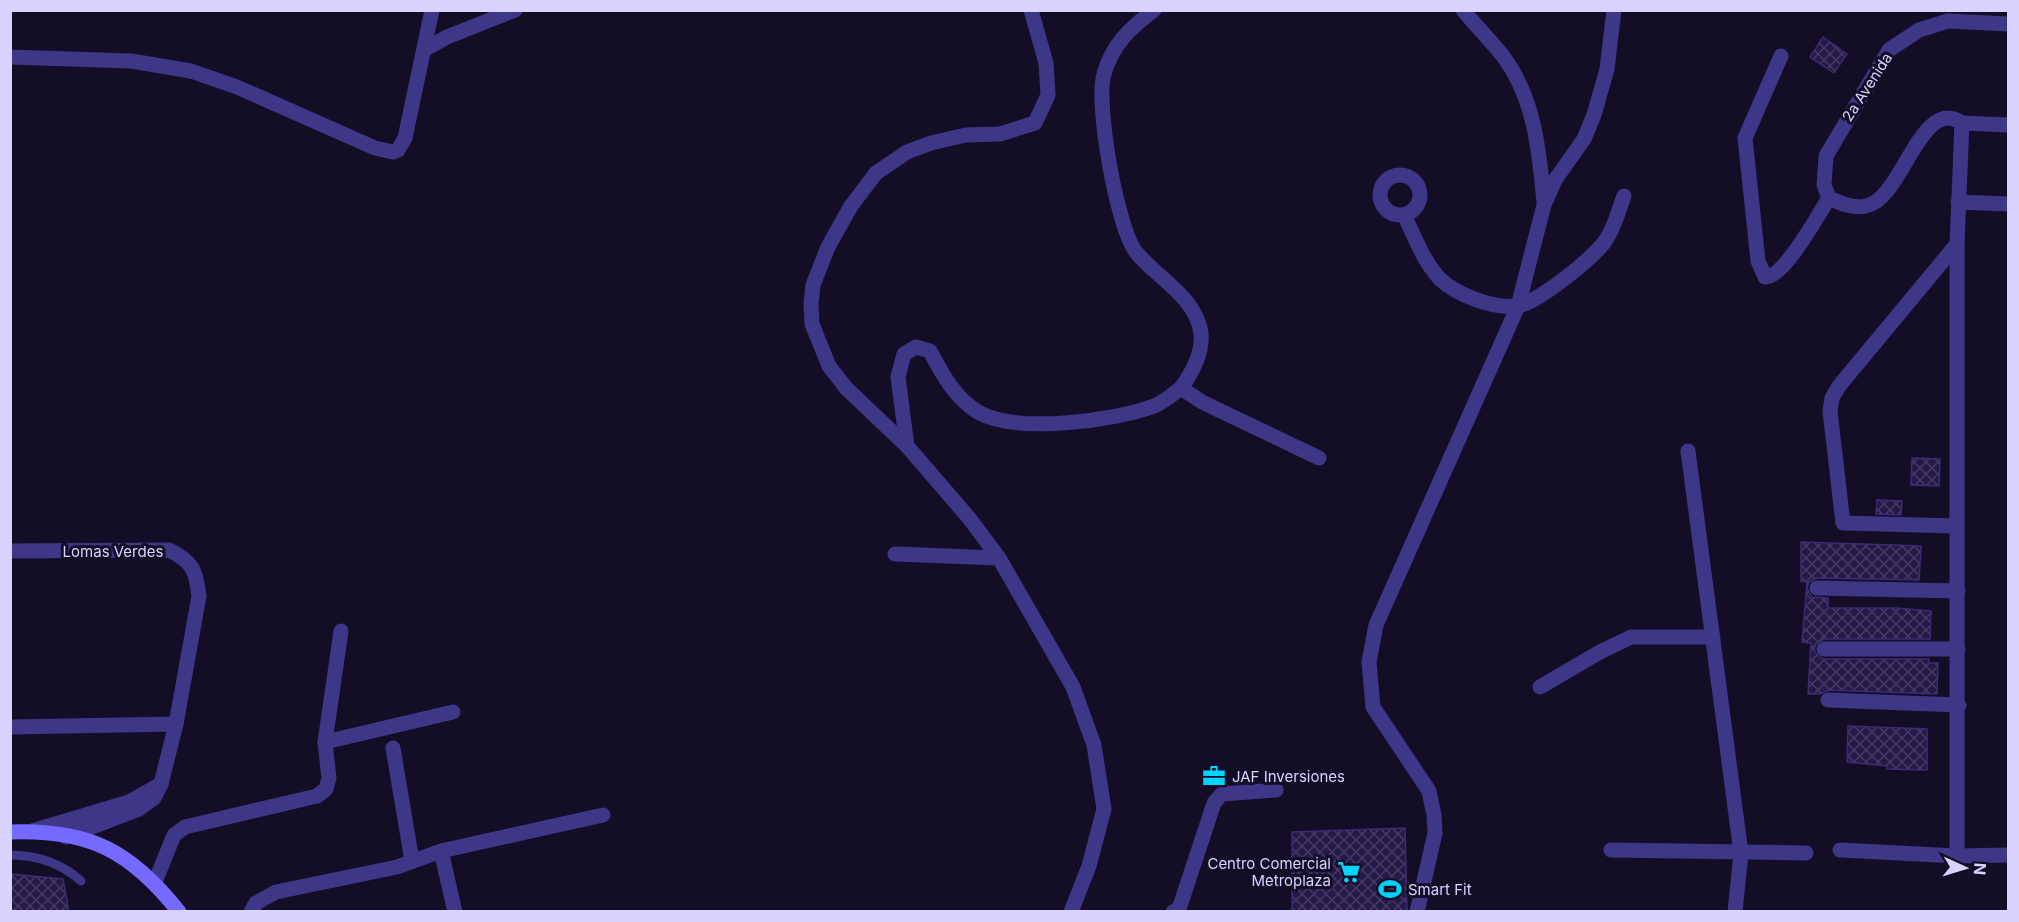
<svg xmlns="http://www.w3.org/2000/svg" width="2019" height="922" font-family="Inter,sans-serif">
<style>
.building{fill:url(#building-cross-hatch);stroke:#3d2a75;stroke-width:1.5}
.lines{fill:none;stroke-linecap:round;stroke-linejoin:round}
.service{stroke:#3e3687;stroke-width:9}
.minor{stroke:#3e3687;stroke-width:15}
.secondary{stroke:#7669ff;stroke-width:15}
.labels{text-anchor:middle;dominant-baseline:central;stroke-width:6;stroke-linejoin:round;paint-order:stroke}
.street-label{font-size:15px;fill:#dad2ff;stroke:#130e26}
.poi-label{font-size:15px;fill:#dad2ff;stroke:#130e26;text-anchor:start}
</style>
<defs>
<pattern id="building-cross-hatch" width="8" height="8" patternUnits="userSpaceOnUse" patternTransform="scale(1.5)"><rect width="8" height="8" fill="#251947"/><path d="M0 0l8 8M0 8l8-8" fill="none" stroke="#443a63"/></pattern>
</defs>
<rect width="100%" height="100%" fill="#130e26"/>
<g class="building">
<path d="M1823 37 1847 54 1834 73 1810 57Z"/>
<path d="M1912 458 1940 459 1939 486 1911 485Z"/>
<path d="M1877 500 1902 501 1901 515 1876 514Z"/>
<path d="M1801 542 1921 546 1919 580 1817 578 1809 582 1807 588 1812 597 1828 598V608H1896L1931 611 1930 639H1824L1816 644 1814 650 1819 657 1824 659H1929V663H1938L1937 694 1828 690 1820 694H1808L1811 643 1802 642 1807 582 1801 581Z"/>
<path d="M1848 726 1927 729V770L1887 769V766L1847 762Z"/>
<path d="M1405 828 1407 912H1292V832Z"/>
<path d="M10 874 63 879 69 912H20L10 909Z"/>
</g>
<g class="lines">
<path class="service" d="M10 855C37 855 61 863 81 881"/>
<g class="minor">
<path d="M1031 10 1046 63 1048 95 1035 123 1000 134 966 135 931 143 907 152 876 173 851 206 828 247 813 285 811 304 812 324 829 366 846 388 907 446 969 518 999 558 1073 687 1094 745 1104 809 1089 866 1071 912"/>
<path d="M1154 10C1130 28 1112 45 1104 74 1095 102 1117 228 1136 252 1157 278 1196 297 1201 333 1203 353 1192 373 1181 388"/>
<path d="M1463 10C1476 26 1491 41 1503 56 1535 99 1539 151 1544 202"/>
<path d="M424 50 447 37 515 10"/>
<path d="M1781 56 1745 138 1758 261 1765 277C1784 278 1818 215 1829 198"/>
<path d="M10 57 131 61 191 71 237 87 375 148 393 152 398 150 405 138 432 10"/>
<path d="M1962 123 2008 125"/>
<circle cx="1400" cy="195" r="20"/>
<path d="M1958 202 2008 204"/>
<path d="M1404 215C1415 237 1423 261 1440 279 1457 295 1493 309 1517 306 1536 304 1597 256 1607 238 1615 226 1619 209 1624 196"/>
<path d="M1957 244 1839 386 1832 398 1830 411 1843 523 1957 526"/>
<path d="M907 446 898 377 904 354 916 347 930 351C942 374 955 398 978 412 1016 434 1114 421 1154 406 1164 402 1173 394 1181 388L1202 402 1319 458"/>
<path d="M1688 451 1741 853 1735 912"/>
<path d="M10 551 169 550C193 562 196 570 199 596L176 724 161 784 154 798 139 809 66 837"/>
<path d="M895 554 999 558"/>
<path d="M1817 588 1958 591"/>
<path d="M1824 649H1958"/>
<path d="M1540 687 1600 652 1631 637H1713"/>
<path d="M1828 700 1959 705"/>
<path d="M10 727 176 724"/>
<path d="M325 742 453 712"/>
<path d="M393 748 412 861"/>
<path d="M32 831 129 802 161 784"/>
<path d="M1611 850 1806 853"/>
<path d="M1840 850 1957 856 2008 855"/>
<path d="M441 851 455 912"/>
<path d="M1957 856V244L1962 123C1920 95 1903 199 1866 206 1853 209 1840 203 1829 198L1824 185 1826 156 1889 50 1919 30 1948 21 2008 24"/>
<path d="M155 882 174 835 185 827 317 796 326 789 329 778 325 742 341 631"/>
<path d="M251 912 256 903 276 892 397 867 441 851 603 815"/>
<path d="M1173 912 1179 909 1214 803 1222 794 1276 790"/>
<path d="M1417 912 1435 833 1434 815 1429 791 1373 707 1369 662 1376 625 1518 306 1544 205 1555 180 1584 139 1594 115 1607 69 1614 10"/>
</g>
<path class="secondary" d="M10 832C89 829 131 851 179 912"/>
</g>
<defs>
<g id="office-bare" transform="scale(1.8)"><path d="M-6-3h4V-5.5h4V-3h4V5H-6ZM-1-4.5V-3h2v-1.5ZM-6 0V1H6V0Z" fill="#00d4fd" stroke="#130e26" stroke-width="2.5" paint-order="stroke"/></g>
<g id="supermarket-bare" transform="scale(1.8)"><path d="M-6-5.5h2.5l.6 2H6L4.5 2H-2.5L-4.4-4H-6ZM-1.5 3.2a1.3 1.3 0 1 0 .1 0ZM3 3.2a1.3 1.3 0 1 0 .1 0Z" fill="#00d4fd" stroke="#130e26" stroke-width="2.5" paint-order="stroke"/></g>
<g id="stadium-bare" transform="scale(1.8)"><path d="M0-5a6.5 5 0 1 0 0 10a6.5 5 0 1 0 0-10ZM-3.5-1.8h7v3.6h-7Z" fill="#00d4fd" stroke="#130e26" stroke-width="2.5" paint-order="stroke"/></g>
</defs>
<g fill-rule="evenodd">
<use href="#office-bare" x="1214" y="776"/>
<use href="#supermarket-bare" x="1349" y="872"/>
<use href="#stadium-bare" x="1390" y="889"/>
</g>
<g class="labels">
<g class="street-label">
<text transform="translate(1867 87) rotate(-57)">2a Avenida</text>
<text x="113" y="551">Lomas Verdes</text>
</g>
<g class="poi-label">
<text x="1232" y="776">JAF Inversiones</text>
<text x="1331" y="863" text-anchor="end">Centro Comercial<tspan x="1331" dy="17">Metroplaza</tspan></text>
<text x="1408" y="889">Smart Fit</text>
</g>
</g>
<rect width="2019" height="922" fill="none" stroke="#dad2ff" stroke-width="24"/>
<g transform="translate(1965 868) rotate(94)" stroke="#130e26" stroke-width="4.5" paint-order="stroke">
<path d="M0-4.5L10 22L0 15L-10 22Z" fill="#dad2ff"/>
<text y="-9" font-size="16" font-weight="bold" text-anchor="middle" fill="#dad2ff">N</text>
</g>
</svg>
